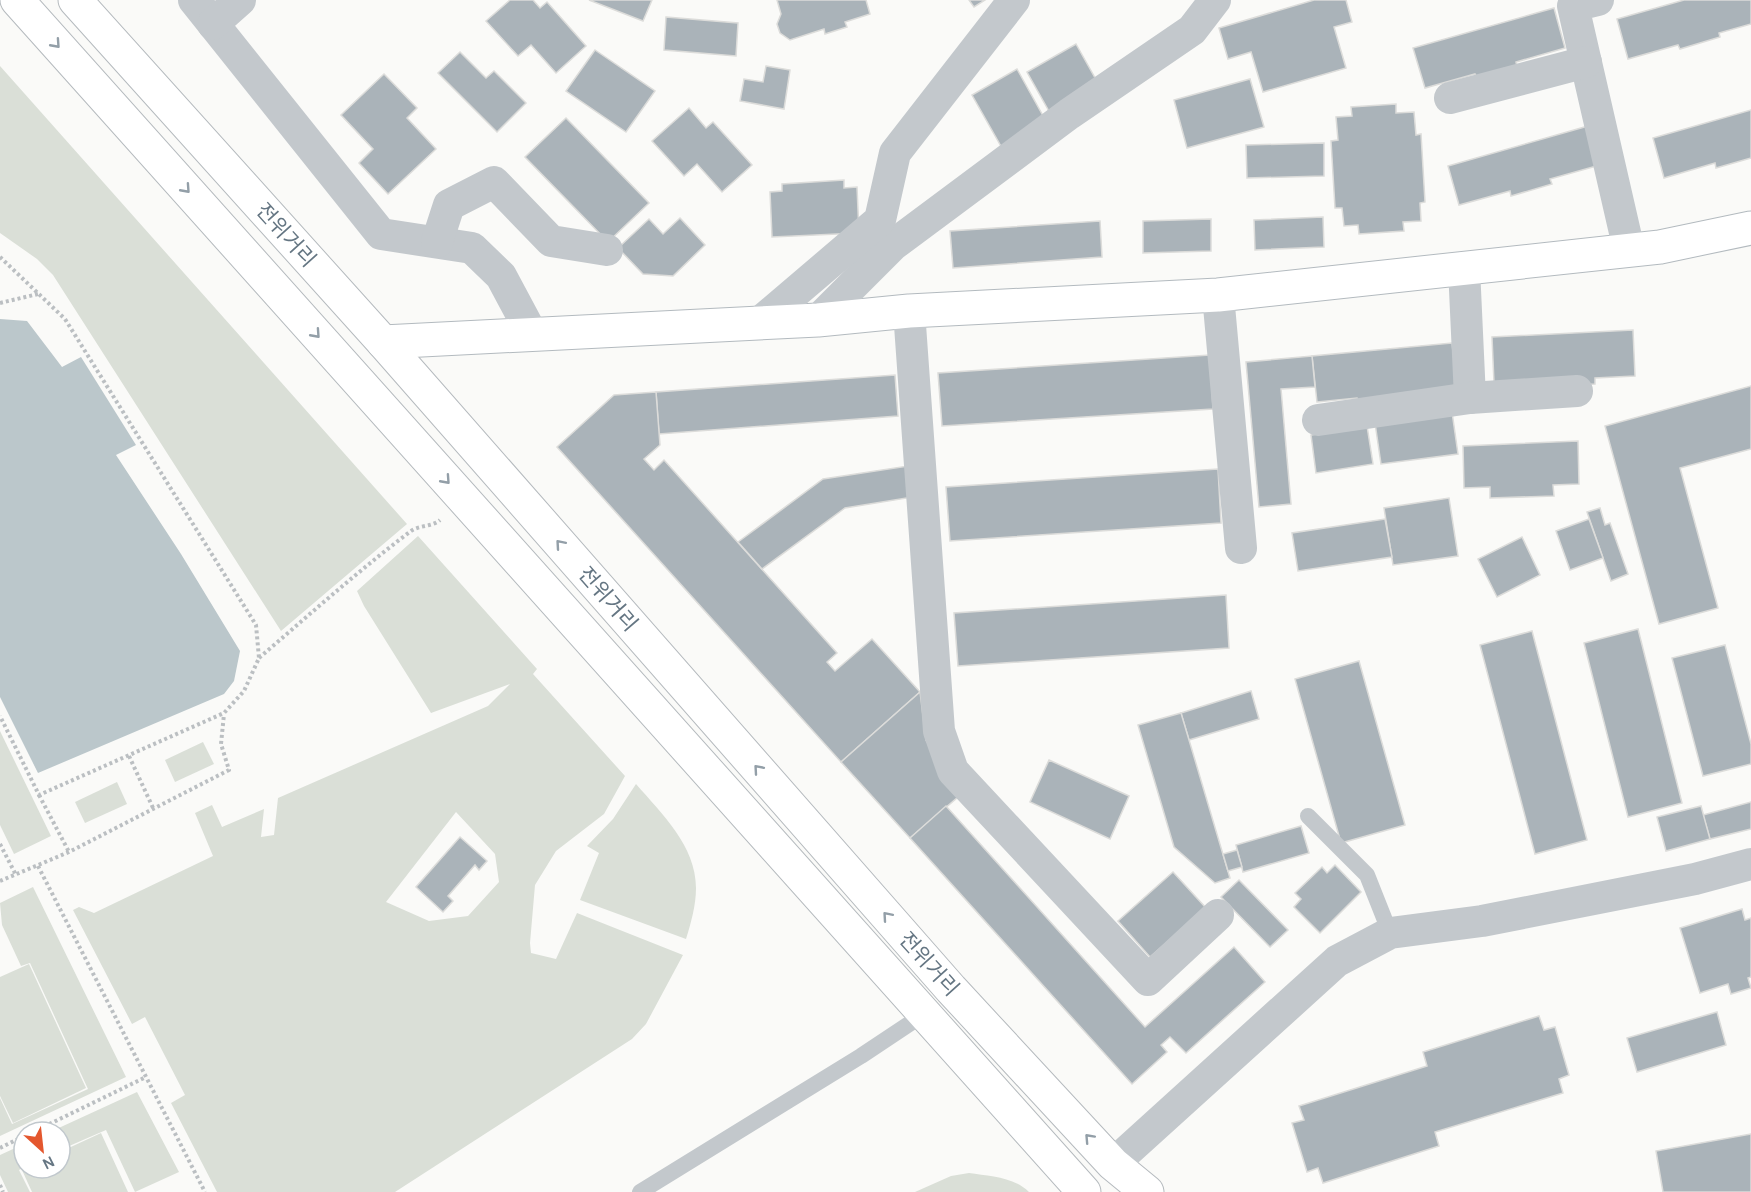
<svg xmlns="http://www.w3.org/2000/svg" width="1751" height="1192" font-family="Karla,'Noto Sans KR',sans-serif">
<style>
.green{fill:#dadfd7;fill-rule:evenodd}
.water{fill:#bbc7cb}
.building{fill:#aab3b9;stroke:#dcdcda;stroke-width:1.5}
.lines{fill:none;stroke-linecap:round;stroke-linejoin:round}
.secondary-casing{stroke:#b3babf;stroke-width:35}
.primary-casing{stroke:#b5babe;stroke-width:35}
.path{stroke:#bbbfc2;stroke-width:4;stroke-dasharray:3 3;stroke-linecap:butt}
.lane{stroke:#c3c8cc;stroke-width:16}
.street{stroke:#c3c8cc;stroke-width:32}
.secondary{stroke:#fff;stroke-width:33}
.primary{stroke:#fff;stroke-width:33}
.oneway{stroke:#939fa8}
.labels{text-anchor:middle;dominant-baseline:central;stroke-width:6;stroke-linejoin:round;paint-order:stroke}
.street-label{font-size:21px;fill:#657683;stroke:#fff}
</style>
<rect width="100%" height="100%" fill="#fafaf8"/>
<g class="green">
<path d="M0 66 407 524 281 631 53 275 37 259 0 233Z"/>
<path d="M418 536 537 669 533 674 625 776 604 814 556 851 535 885 530 943 531 953 556 959 577 913 683 955 646 1024 632 1039 395 1192H217L171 1103 185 1095 145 1017 132 1024 73 910 79 907 94 913 213 856 195 813 212 805 222 827 264 809 261 837 274 835 278 798 488 706 510 684 431 713 364 606 357 591ZM456 812 495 854 499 882 468 916 429 921 386 902Z"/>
<path d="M0 731 51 836 14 854 0 825Z"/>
<path d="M203 742 214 764 175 782 165 760Z"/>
<path d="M117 782 127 804 85 823 75 802Z"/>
<path d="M636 784C662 814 696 846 696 888 696 905 691 923 686 939L580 900 599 853 587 846 613 819Z"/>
<path d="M33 887 126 1077 0 1136V1098L12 1124 88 1089 30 963 21 966 2 925 0 903Z"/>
<path d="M29 964 86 1088 13 1123 0 1096V977Z"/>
<path d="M137 1092 179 1172 135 1192 106 1130 60 1150V1132H50Z"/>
<path d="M101 1133 128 1192H32L22 1170 27 1168H60V1152Z"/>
<path d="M24 1144V1167L19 1170 30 1192H8L0 1175V1155Z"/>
<path d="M969 1173C989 1176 1014 1177 1029 1192H915L951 1176Z"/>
</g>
<path class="water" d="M0 319 27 321 62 367 81 357 136 445 116 455 181 554 240 651 234 681 224 694 38 773 0 697Z"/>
<g class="building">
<path d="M510 0H533L540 8 547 2 586 46 556 73 531 45 518 56 486 21Z"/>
<path d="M589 0H652L643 21Z"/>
<path d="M777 0H866L870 14 845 22 847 27 825 34 824 29 790 40 780 33 777 24 781 14Z"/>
<path d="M969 0H985L974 7Z"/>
<path d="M1314 0H1346L1352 22 1334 27 1346 68 1263 92 1251 52 1228 59 1219 28Z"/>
<path d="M1684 0H1751V24L1719 33 1720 37 1680 49 1678 45 1628 59 1617 19Z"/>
<path d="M1554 8 1565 48 1516 62 1517 66 1477 78 1475 74 1425 88 1413 48Z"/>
<path d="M666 17 738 23 736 56 664 50Z"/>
<path d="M1076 44 1099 85 1050 113 1027 72Z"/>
<path d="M595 50 655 91 626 132 566 91Z"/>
<path d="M460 52 486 78 494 71 526 103 497 132 438 73Z"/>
<path d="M766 66 790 70 784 109 740 101 744 79 763 82Z"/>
<path d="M1017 69 1047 123 1002 148 972 95Z"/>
<path d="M384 74 417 108 407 118 436 149 388 194 359 163 373 149 341 115Z"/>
<path d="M1250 79 1264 127 1187 148 1174 100Z"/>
<path d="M1396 104V113L1414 112 1416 135 1421 134 1425 202 1420 203 1421 221 1403 222 1404 231 1359 234 1358 225 1344 226 1342 208H1335L1331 141 1338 140 1336 117 1352 116 1351 107Z"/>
<path d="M689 108 706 128 713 122 752 165 722 192 697 164 684 176 652 141Z"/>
<path d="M1751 110V158L1716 168 1715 163 1664 178 1653 138Z"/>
<path d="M566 118 649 203 608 242 525 157Z"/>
<path d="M1588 126 1600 165 1550 179 1552 184 1511 196 1510 191 1459 205 1448 166Z"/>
<path d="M1324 143V176L1247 178 1246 145Z"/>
<path d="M844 180V188L857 187 859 233 772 237 770 192 782 191V184Z"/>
<path d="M1323 217 1324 247 1255 250 1254 220Z"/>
<path d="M680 218 705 245 673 276 643 274 618 248 649 219 663 234Z"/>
<path d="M1211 219V251L1143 253V221Z"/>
<path d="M1100 221 1102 257 953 268 950 231Z"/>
<path d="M1633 330 1635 376 1595 378V384L1535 387 1494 383 1492 337Z"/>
<path d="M1452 343 1457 389 1358 404 1357 398 1317 402 1312 356Z"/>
<path d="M1210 355 1213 409 942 426 938 373Z"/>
<path d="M1312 356 1315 387 1281 389 1291 504 1259 507 1246 362Z"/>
<path d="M895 375 898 416 659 434 656 392Z"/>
<path d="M1751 386V449L1680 468 1718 608 1659 624 1605 426Z"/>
<path d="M656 392 660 445 644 459 654 470 664 460 837 653 827 662 835 671 872 639 920 692 841 762 557 447 614 395Z"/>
<path d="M1452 412 1458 454 1381 464 1375 423Z"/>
<path d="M1367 426 1373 464 1316 473 1311 435Z"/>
<path d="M1578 441 1579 484 1553 485 1554 496 1490 498V487L1464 488 1463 446Z"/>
<path d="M908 466 913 497 845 508 762 569 738 542 823 479Z"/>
<path d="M1218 469 1221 523 950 541 946 487Z"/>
<path d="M1449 498 1458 556 1393 565 1384 508Z"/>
<path d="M1600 508 1605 525 1610 523 1628 574 1611 581 1587 512Z"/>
<path d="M1385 519 1392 557 1298 571 1292 533Z"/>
<path d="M1589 519 1603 558 1570 570 1556 531Z"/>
<path d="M1522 537 1540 575 1497 597 1478 559Z"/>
<path d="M1226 595 1229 648 958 666 954 613Z"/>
<path d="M1638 629 1682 803 1628 817 1584 643Z"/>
<path d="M1532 631 1587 840 1535 854 1480 645Z"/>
<path d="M1725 645 1751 744V764L1703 776 1672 658Z"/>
<path d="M1359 661 1405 825 1341 843 1295 679Z"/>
<path d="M1251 691 1259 719 1189 740 1181 713Z"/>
<path d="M920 692 926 740 958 797 910 838 841 762Z"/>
<path d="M1181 713 1230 878 1215 883 1174 847 1138 725Z"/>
<path d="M1049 760 1129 796 1110 839 1030 802Z"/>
<path d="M1751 802V829L1710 839 1703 815Z"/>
<path d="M946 806 1145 1027 1234 947 1265 982 1186 1053 1170 1037 1161 1045 1167 1052 1132 1084 910 838Z"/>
<path d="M1701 806 1710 839 1666 851 1657 817Z"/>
<path d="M1301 826 1309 853 1243 872 1236 845Z"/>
<path d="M460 837 487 861 479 870 475 865 448 896 453 901 443 912 416 887Z"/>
<path d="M1237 850 1242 867 1228 871 1223 854Z"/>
<path d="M1335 865 1361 892 1320 933 1294 907 1301 899 1295 893 1322 867 1327 873Z"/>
<path d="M1173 872 1206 908 1150 957 1118 921Z"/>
<path d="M1239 880 1288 930 1270 947 1221 897Z"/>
<path d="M1742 909 1745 920 1751 918V977L1748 978 1751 988 1731 994 1728 984 1700 993 1680 928Z"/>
<path d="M1717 1012 1726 1045 1637 1072 1627 1038Z"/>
<path d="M1539 1016 1544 1030 1555 1027 1569 1075 1559 1079 1563 1093 1435 1132 1439 1146 1323 1183 1318 1168 1307 1172 1292 1123 1304 1120 1299 1106 1427 1066 1423 1052Z"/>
<path d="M1751 1134V1192H1663L1656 1151Z"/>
</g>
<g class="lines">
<g class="secondary-casing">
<path id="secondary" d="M383 342 818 320 909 311 1218 295 1660 247 1751 228"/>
</g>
<g class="primary-casing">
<g id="primary">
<path d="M17 0 1084 1192"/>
<path d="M75 0 383 342 951 989 1113 1164 1147 1192"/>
</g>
</g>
<g class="path">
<path d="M0 257 65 319 256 625 259 658 244 691 224 713 39 795 0 716"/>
<path d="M0 303 38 294"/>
<path d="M259 658C309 615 358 571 411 531 419 525 432 527 440 520"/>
<path d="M129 756 154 810"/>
<path d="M39 795 69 852"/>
<path d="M0 844 16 875"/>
<path d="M38 866 205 1192"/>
<path d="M0 881 69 852 229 770 221 744 224 714"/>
<path d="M33 1132 146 1077"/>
<path d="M0 1148 24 1136"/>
<path d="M0 1185 3 1192"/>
</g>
<g class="lane">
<path d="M1308 816 1367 875 1390 933"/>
<path d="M640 1192 861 1056 924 1014"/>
</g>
<g class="street">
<path d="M194 0 381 234 472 248 501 276 532 334"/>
<path d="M1598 0 1573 6 1629 250"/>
<path d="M213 24 240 0"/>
<path d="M1450 98 1586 62"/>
<path d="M437 242 449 205 494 182 551 241 607 250"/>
<path d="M1464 268 1470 398"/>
<path d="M1218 295 1241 548"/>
<path d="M909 311 939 731 953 771 1148 980 1218 915"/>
<path d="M818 320 893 245 1069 114 1192 30 1215 0"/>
<path d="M759 323 880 220 895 153 1014 0"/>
<path d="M1318 420 1470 398 1577 391"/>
<path d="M1113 1164 1337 961 1390 933 1482 921 1695 879 1751 864"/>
</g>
<use href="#secondary" class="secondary"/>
<use href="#primary" class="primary"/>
</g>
<defs><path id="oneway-chevron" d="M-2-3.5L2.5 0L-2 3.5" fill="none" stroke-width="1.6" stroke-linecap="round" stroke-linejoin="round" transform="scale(1.5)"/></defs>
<g class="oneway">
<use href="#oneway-chevron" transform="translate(56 44) rotate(48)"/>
<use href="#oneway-chevron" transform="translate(186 189) rotate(48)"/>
<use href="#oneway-chevron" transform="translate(316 334) rotate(48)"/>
<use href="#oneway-chevron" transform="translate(446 480) rotate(48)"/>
<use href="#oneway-chevron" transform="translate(560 544) rotate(-131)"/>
<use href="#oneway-chevron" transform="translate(758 769) rotate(-131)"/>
<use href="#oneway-chevron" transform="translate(887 916) rotate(-131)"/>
<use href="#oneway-chevron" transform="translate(1089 1138) rotate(-133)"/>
</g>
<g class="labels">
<g class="street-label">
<text transform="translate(286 235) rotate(48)">전위거리</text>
<text transform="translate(608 599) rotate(49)">전위거리</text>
<text transform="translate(929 964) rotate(48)">전위거리</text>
</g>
</g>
<g transform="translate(42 1150) rotate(153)"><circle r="28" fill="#ffffff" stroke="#c1c8cd" stroke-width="1.5"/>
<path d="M0-4.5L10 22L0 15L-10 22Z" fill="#e4572e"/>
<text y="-9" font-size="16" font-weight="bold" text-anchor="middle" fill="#657683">N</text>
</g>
</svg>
